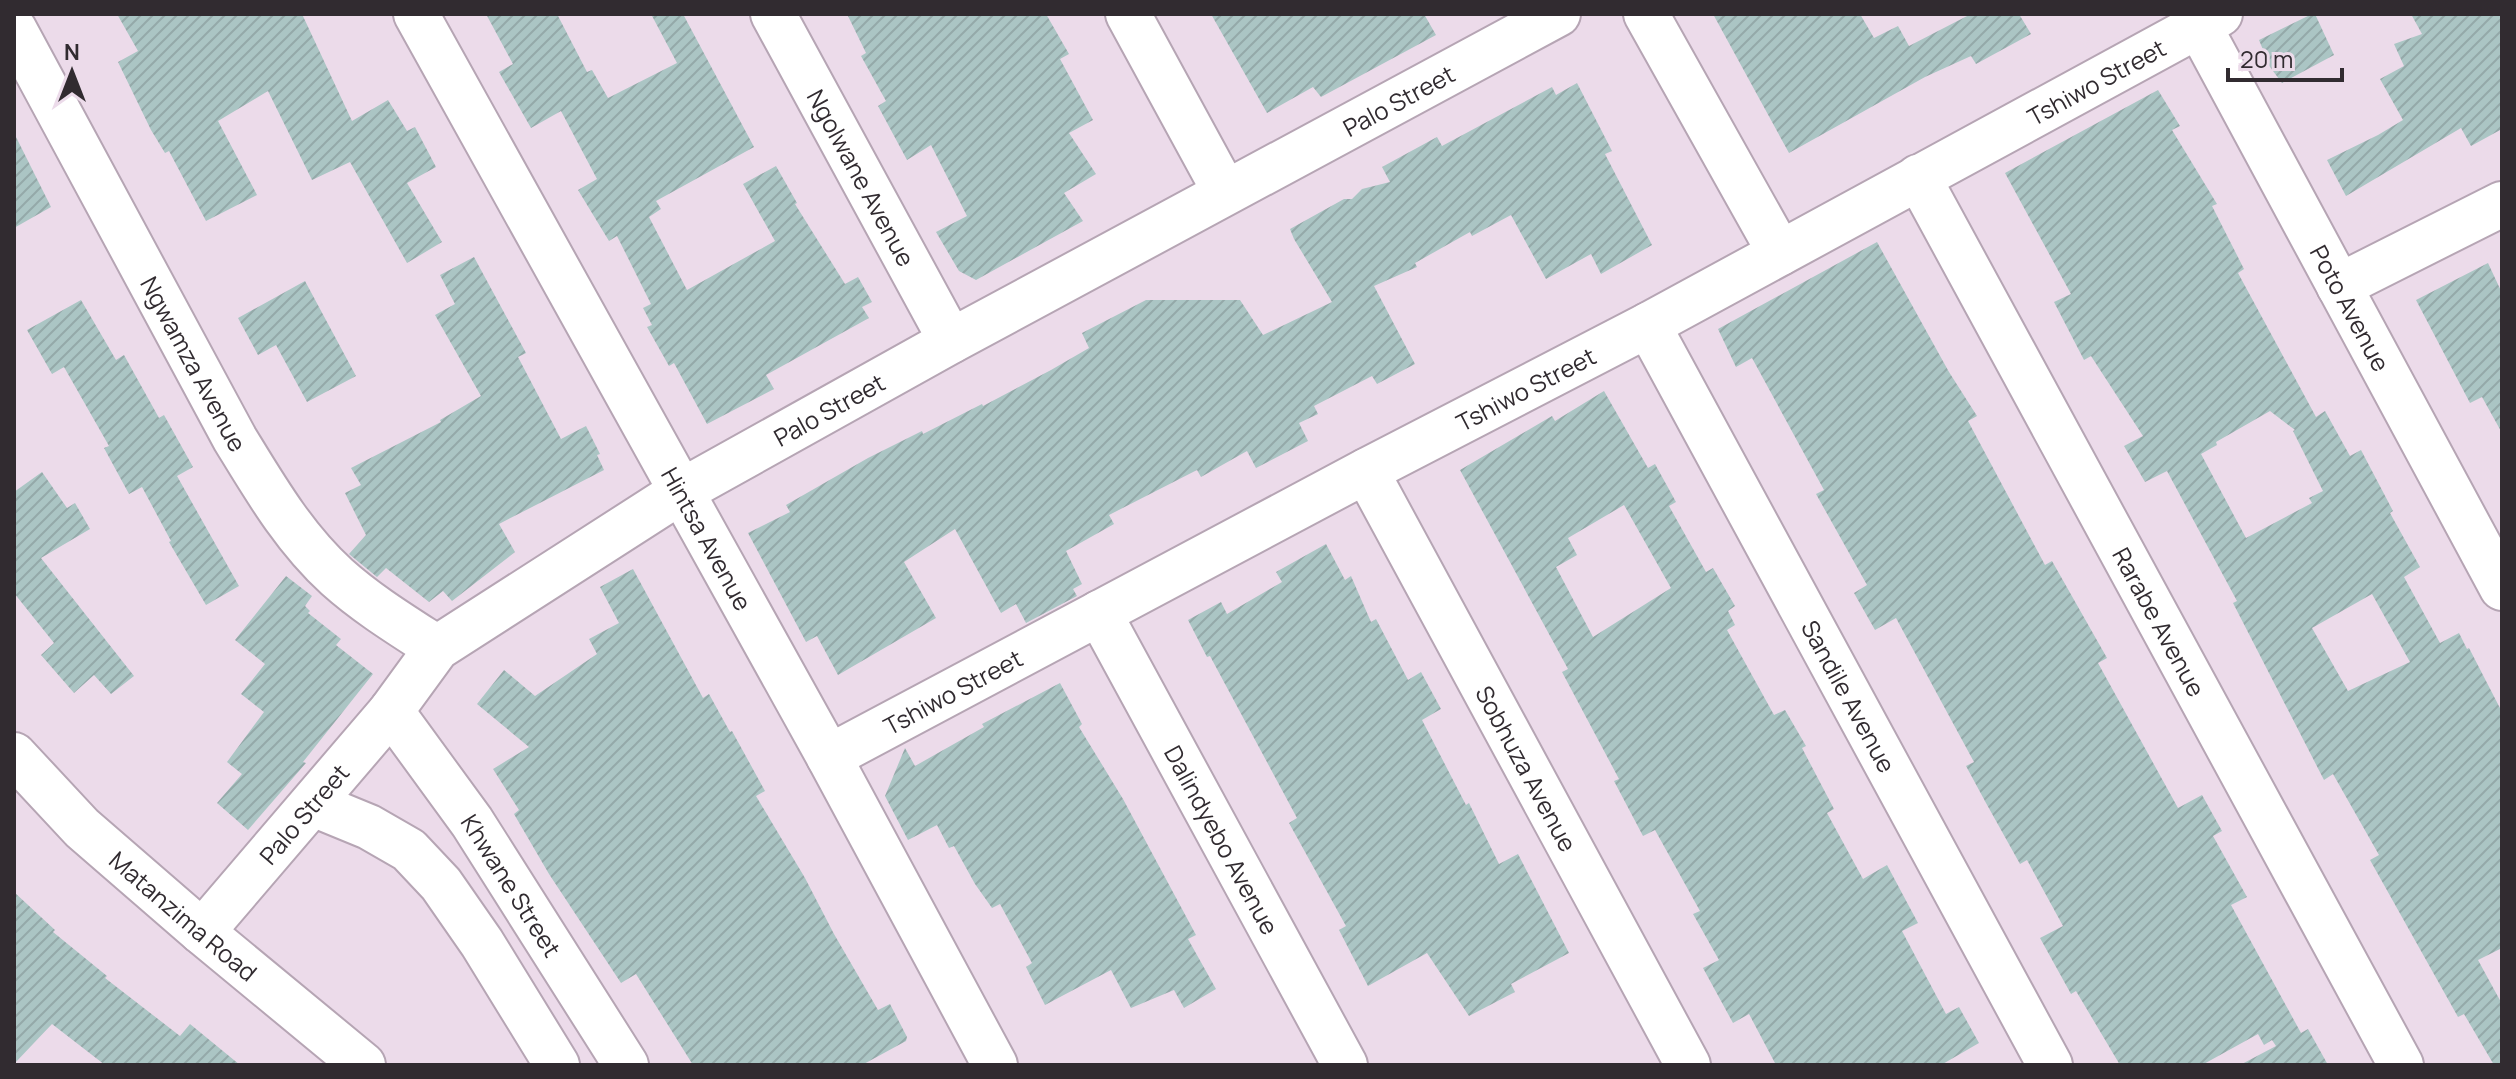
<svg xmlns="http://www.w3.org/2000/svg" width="2516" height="1079" font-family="Manrope,sans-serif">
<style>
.building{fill:url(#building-hatch);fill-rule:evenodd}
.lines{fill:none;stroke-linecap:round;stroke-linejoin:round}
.minor-casing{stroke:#b6a5b4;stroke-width:48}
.minor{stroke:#fff;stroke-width:44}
.labels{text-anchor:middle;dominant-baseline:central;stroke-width:6;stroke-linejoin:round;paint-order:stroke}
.street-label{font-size:24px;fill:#312b30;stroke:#ecdbea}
</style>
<defs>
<pattern id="building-hatch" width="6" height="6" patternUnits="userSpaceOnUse" patternTransform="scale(2)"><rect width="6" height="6" fill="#abc5c4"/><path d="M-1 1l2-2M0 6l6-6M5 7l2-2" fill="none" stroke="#94a9a9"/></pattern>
</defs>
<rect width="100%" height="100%" fill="#ecdbea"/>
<g class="building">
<path d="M117 14H302L352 121 388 100 407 131 415 127 436 167 407 183 442 242 407 263 350 162 312 180 268 91 218 121 257 195 206 221 169 151 165 153 151 130 118 62 138 51Z"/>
<path d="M486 14H557L587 72 592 70 608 98 677 63 651 14H683L754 147 656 201 661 209 649 217 687 290 775 241 743 184 776 166 797 203 795 204 845 284 858 277 872 302 862 307 869 318 766 375 774 389 707 424 674 363 669 366 647 327 652 325 643 308 651 304 617 236 609 241 578 190 597 179 561 111 531 128 499 72 513 64Z"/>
<path d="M847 14H1046L1069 54 1060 59 1093 120 1069 133 1096 174 1064 193 1083 221 976 280 959 271 936 232 967 216 931 145 907 160 878 106 886 101 861 56 866 53Z"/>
<path d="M1211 14H1424L1436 35 1321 97 1313 87 1267 113Z"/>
<path d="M1713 14H1860L1874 38 1898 26 1909 46 1971 14H2019L2031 34 1976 64 1971 56 1925 77 1789 153Z"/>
<path d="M2312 14H2315L2334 55 2282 83 2270 67 2259 40Z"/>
<path d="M2411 14H2502V129L2471 146 2461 128 2346 196 2327 160 2378 135 2403 120 2380 79 2404 66 2394 44 2422 34Z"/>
<path d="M1577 83 1612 151 1605 154 1652 245 1601 274 1591 254 1546 279 1511 215 1472 236 1470 232 1415 263 1417 267 1374 286 1415 364 1377 384 1372 376 1314 406 1318 414 1299 423 1308 441 1256 468 1247 451 1201 477 1197 470 1109 515 1114 524 1066 551 1082 584 1073 589 1077 596 1026 623 1016 604 1001 613 955 529 904 562 936 618 838 675 817 636 806 642 748 533 790 512 786 505 868 458 922 431 923 434 982 404 983 406 1051 370 1089 348 1082 333 1146 300H1240L1263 335 1332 302 1294 239 1290 229 1344 199H1352L1362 189 1390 182 1382 167 1437 137 1442 146 1552 87 1556 95Z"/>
<path d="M2158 90 2180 126 2172 130 2217 204 2212 206 2244 269 2238 273 2316 417 2325 411 2350 456 2361 450 2393 511 2390 513 2420 567 2404 577 2440 643 2459 633 2467 649 2469 648 2502 712V948L2478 960 2502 1004V1065H2494L2464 1014 2458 1017 2370 860 2379 855 2333 774 2324 780 2233 603 2237 601 2167 471 2145 482 2124 446 2143 436 2091 356 2084 360 2054 302 2071 294 2005 173ZM2270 411 2295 430 2293 431 2323 491 2309 498 2312 503 2246 538 2201 454 2217 445 2216 442ZM2372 594 2410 662 2348 691 2312 628Z"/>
<path d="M14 133 51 207 14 228Z"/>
<path d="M1877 242 1949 372 1977 416 1968 421 2045 565 2052 561 2107 658 2098 663 2178 808 2202 795 2222 831 2213 836 2247 897 2231 905 2301 1033 2308 1029 2328 1065H2240L2276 1046 2272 1040 2264 1045 2258 1034 2202 1065H2120L2076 991 2071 994 2040 938 2063 926 2027 860 2020 864 1986 803 1966 766 1974 762 1896 618 1875 630 1854 593 1867 585 1816 494 1824 490 1752 358 1736 367 1718 329Z"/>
<path d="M474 257 526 353 518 357 561 439 586 426 600 454 597 455 604 470 499 524 515 552 452 601 443 591 429 602 386 568 377 577 349 554 366 535 345 493 361 485 351 468 441 422 440 420 481 396 435 315 455 304 440 275Z"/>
<path d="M2488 263 2502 293V433L2482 397 2470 403 2416 300Z"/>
<path d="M305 281 356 376 307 402 276 345 258 355 238 318Z"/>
<path d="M81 300 116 360 124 355 159 418 164 415 193 467 177 476 239 586 206 605 169 542 171 541 142 487 129 494 104 448 109 446 64 367 52 374 27 330Z"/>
<path d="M1604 391 1648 468 1655 464 1676 502 1669 506 1706 572 1713 568 1735 606 1728 611 1735 625 1727 630 1774 715 1785 710 1806 746 1802 748 1834 809 1827 813 1863 879 1887 865 1918 923 1902 931 1946 1014 1959 1007 1979 1043 1941 1065H1776L1749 1014 1733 1023 1703 968 1719 960 1693 914 1700 911 1655 830 1643 836 1614 781 1619 779 1562 672 1568 669 1460 470 1552 416 1555 421ZM1624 505 1671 588 1593 637 1556 567 1577 555 1568 538Z"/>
<path d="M42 472 67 508 75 503 90 529 41 558 134 676 111 694 94 675 74 693 41 655 54 643 14 593V492Z"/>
<path d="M1326 544 1345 580 1351 576 1371 622 1376 619 1408 680 1421 672 1441 709 1422 720 1466 805 1469 803 1499 864 1518 854 1569 953 1511 984 1515 992 1469 1016 1427 953 1368 986 1339 930 1346 926 1289 823 1297 818 1210 656 1207 657 1188 620 1221 602 1227 614 1282 582 1276 572Z"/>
<path d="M633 569 703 698 709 694 730 732 732 731 765 791 756 796 805 878 834 934 878 1010 890 1004 907 1037 906 1041 862 1065H693L636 974 621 983 549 874 514 814 519 810 493 769 529 747 477 704 504 670 535 696 597 654 589 639 619 623 600 587Z"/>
<path d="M286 576 312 596 305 606 310 611 308 613 341 639 336 645 373 674 303 762 306 763 248 830 217 803 242 774 227 762 264 712 241 694 265 664 235 640Z"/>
<path d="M1060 683 1082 724 1079 727 1123 799 1196 935 1188 939 1216 989 1184 1008 1174 990 1131 1008 1111 970 1045 1005 1026 967 1032 963 1000 904 992 908 975 884 954 846 949 848 937 825 908 840 885 796 905 748 915 766 984 727 982 724Z"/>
<path d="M14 892 55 930 53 932 107 976 105 978 180 1036 190 1024 240 1065H105L52 1024 14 1064Z"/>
</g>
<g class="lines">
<g class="minor-casing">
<g id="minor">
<path id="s1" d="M416 14 829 757 995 1065"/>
<path id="s2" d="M773 14 951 341"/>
<path d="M1128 14 1225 192"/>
<path d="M1646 14 1780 253"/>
<path id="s3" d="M2199 26 2502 588"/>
<path id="s4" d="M14 29 235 439C265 488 294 538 337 577 367 604 403 626 437 648"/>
<path id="s5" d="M1918 177 2401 1065"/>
<path d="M2339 286 2502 204"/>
<path id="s6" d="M1648 325 2050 1065"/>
<path id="s7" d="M1366 471 1688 1065"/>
<path id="s8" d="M1099 613 1345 1065"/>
<path id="s9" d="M391 711 472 822 626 1065"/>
<path id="s10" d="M14 755 82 828 202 932 363 1065"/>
<path id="s11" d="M829 757 1366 471 1648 325 2220 14"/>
<path d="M313 804 369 827 409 850 441 884 482 943 557 1065"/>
<path id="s12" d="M202 932 391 711 437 648 680 492 951 341 1558 14"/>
</g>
</g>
<use href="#minor" class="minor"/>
</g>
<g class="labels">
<g class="street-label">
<text stroke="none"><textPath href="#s11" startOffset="1436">Tshiwo Street</textPath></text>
<text stroke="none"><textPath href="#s12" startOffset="1476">Palo Street</textPath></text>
<text stroke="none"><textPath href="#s2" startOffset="186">Ngolwane Avenue</textPath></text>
<text stroke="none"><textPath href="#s3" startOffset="320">Poto Avenue</textPath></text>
<text stroke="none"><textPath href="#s4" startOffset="380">Ngwamza Avenue</textPath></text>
<text stroke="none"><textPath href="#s11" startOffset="788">Tshiwo Street</textPath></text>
<text stroke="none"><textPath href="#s12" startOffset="828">Palo Street</textPath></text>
<text stroke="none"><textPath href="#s1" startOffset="600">Hintsa Avenue</textPath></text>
<text stroke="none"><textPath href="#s5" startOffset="506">Rarabe Avenue</textPath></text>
<text stroke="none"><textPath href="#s11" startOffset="140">Tshiwo Street</textPath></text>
<text stroke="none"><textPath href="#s6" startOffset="422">Sandile Avenue</textPath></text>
<text stroke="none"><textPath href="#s7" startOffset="338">Sobhuza Avenue</textPath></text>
<text stroke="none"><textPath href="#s12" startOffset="156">Palo Street</textPath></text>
<text stroke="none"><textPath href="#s8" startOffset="258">Dalindyebo Avenue</textPath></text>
<text stroke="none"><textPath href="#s9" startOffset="212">Khwane Street</textPath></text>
<text stroke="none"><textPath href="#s10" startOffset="234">Matanzima Road</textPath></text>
</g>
</g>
<rect width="2516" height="1079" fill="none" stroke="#312b30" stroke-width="32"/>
<g transform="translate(72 72)" stroke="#ecdbea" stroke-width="6" paint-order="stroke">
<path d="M0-6L14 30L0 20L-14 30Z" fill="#312b30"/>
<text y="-12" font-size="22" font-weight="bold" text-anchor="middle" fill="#312b30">N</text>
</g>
<path d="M2228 68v12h114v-12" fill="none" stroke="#312b30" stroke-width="4"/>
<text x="2240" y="68" font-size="24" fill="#312b30" stroke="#ecdbea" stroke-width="6" paint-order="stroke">20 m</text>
</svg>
